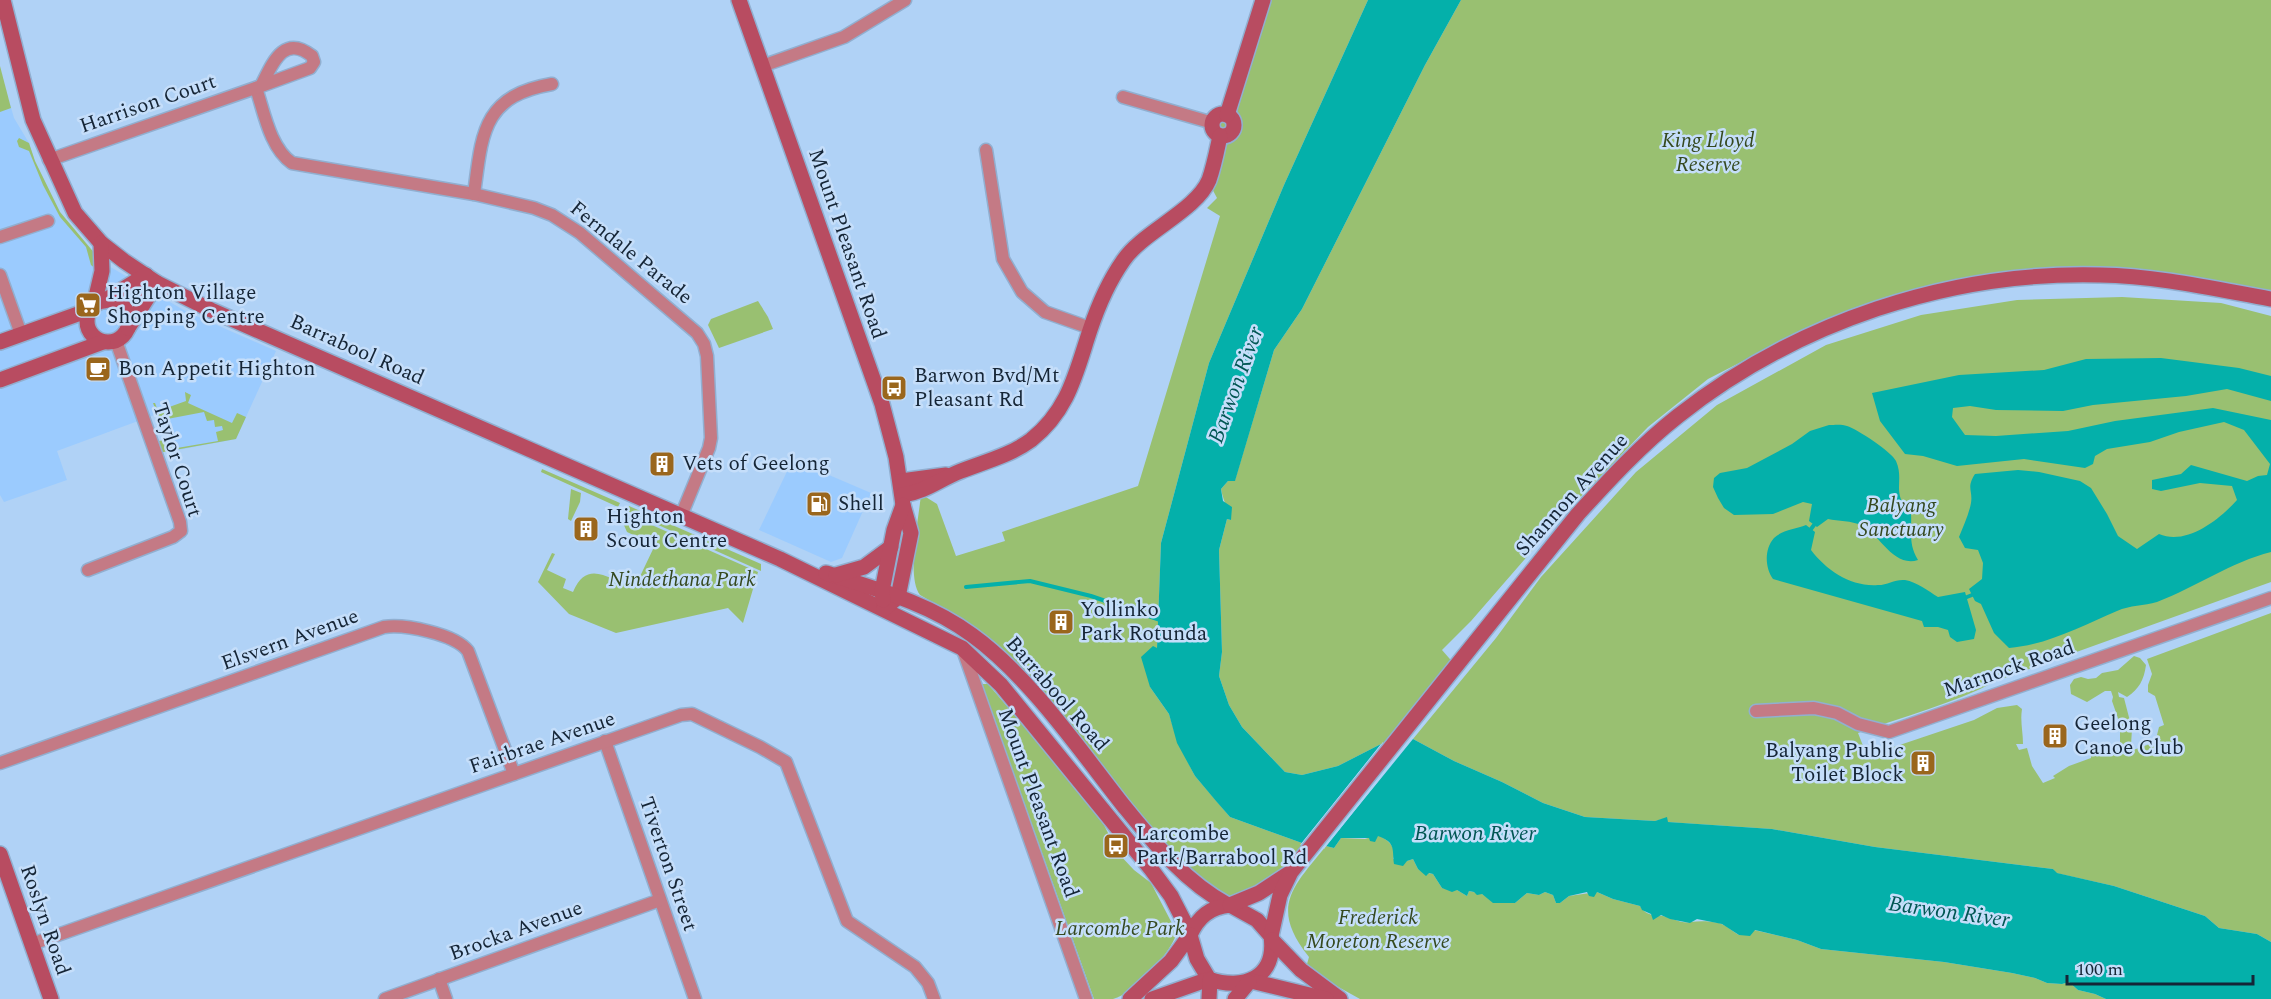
<svg xmlns="http://www.w3.org/2000/svg" width="2271" height="999" font-family="Spectral,serif">
<style>
.built{fill:#9bcbfe}
.green{fill:#99c071}
.water{fill:#04b0aa}
.pier{fill:#b0d2f6}
.lines{fill:none;stroke-linecap:round;stroke-linejoin:round}
.stream{stroke:#04b0aa;stroke-width:4}
.street-casing{stroke:#91afd0;stroke-width:15}
.secondary-casing{stroke:#91afd0;stroke-width:18}
.street{stroke:#c47a85;stroke-width:12}
.secondary{stroke:#b84c61;stroke-width:15}
.labels{text-anchor:middle;dominant-baseline:central;stroke-width:5;stroke-linejoin:round;paint-order:stroke}
.street-label{font-size:21px;fill:#152536;stroke:#c5defa}
.park-label{font-size:21px;font-style:italic;fill:#35491f;stroke:#c5defa}
.poi-label{font-size:21px;fill:#152536;stroke:#c5defa;text-anchor:start}
.water-label{font-size:22px;font-style:italic;fill:#005653;stroke:#c5defa}
</style>
<rect width="100%" height="100%" fill="#b0d2f6"/>
<g class="built">
<path d="M10 104 14 118 29 143 35 161 60 212 76 233 102 262 187 312 276 351 236 439 173 451 157 412V414L57 451 67 480 4 502 0 495V108Z"/>
<path d="M792 461 823 468 822 472 871 493 842 558 831 562 759 530Z"/>
</g>
<g class="green">
<path d="M1263 0H1368L1284 185 1209 363 1161 543 1157 649 1150 687 1169 714 1178 743 1195 776 1230 817 1302 843 1291 872 1230 905 1203 890 989 639 964 620 920 595C906 577 919 518 921 494L937 504 956 556 1005 541 1002 532 1138 486 1220 216 1207 208 1217 198 1208 181 1215 132C1211 125 1213 119 1220 115Z"/>
<path d="M1461 0H2271V292L2022 272 1963 279 1886 297 1805 329 1708 379 1648 427 1564 514 1471 621 1442 650 1456 666 1385 755 1381 744 1338 766 1302 775 1285 772 1242 727 1229 705 1219 676 1222 652 1219 550 1227 519 1231 520C1228 509 1223 500 1221 489L1228 481 1235 480 1274 350 1302 309 1425 65Z"/>
<path d="M0 66 11 108 0 112Z"/>
<path d="M19 138 29 143 35 161 60 212 96 255 97 270 91 265 86 247 60 217 43 185 29 151 19 147 17 141Z"/>
<path d="M2122 297 2221 303 2271 316V582L1996 681C1953 704 1904 716 1858 733L1867 756 1974 720 1997 708 2017 705 2022 709C2020 721 2023 732 2023 744H2016L2019 750 2027 748 2032 766 2043 783 2055 778 2053 776 2069 766 2091 758V755C2103 750 2110 749 2122 754L2161 740 2157 735 2159 727 2164 725 2155 696 2148 692V685L2152 674 2147 659 2271 613V942L2257 934 2219 928 2205 916 2114 886 2056 873 2053 869 1875 847 1772 829 1667 822V818L1655 821 1585 817 1543 803 1502 782 1454 761 1413 739 1496 638 1541 577 1636 472 1717 405 1826 345 1921 315 2017 300Z"/>
<path d="M758 301 768 317 773 329 719 348 708 325 711 319Z"/>
<path d="M185 392 191 395 188 403 232 423 237 413 246 417 236 439 158 453 156 446 160 444 159 441 168 439 172 448H177L218 441 216 432 223 430 222 426 215 427 214 420 207 421 204 412 162 420 164 431 153 403H155L158 411 186 401Z"/>
<path d="M542 469 620 503 618 507 541 472Z"/>
<path d="M571 489 581 493 580 502 571 521 568 519Z"/>
<path d="M629 506 761 564V571L627 511Z"/>
<path d="M627 514 758 572 743 623 728 608 616 633 569 614 538 582 552 553 555 554 547 570 566 579 563 588 573 592C587 559 608 578 634 589L655 545 627 532 623 523Z"/>
<path d="M2134 656 2140 658 2146 665C2144 680 2139 689 2127 697L2118 692 2119 697 2124 698 2132 729 2131 745 2124 748 2120 747V724L2112 701 2113 697 2111 691H2105L2087 702 2071 694 2070 685 2074 679 2081 677 2088 679 2096 678 2102 673 2118 670Z"/>
<path d="M982 684H988L1072 783 1104 825 1118 853 1134 870 1151 883 1177 933C1169 955 1136 993 1113 999 1108 999 1100 999 1094 999Z"/>
<path d="M1378 835C1388 840 1397 847 1393 859L1407 861 1413 859 1418 869 1427 875 1428 873 1433 874 1442 888 1457 890 1467 896 1469 891 1482 894 1491 900 1515 903 1527 893 1539 895 1545 892 1553 895 1556 903H1560L1569 896 1597 892 1613 899 1640 906C1647 917 1654 914 1663 916 1671 918 1682 924 1691 922 1700 921 1708 921 1719 923 1726 925 1732 931 1739 935L1754 930 1797 940 1821 949 1944 962 2012 973 2035 978 2047 983 2062 984 2069 982 2078 990 2095 994 2106 999H1360L1324 979 1307 964 1309 957C1269 907 1293 887 1326 846L1334 848 1341 838 1365 839Z"/>
</g>
<g class="water">
<path d="M1368 0H1461L1425 65 1302 309 1274 350 1235 481H1228L1221 489 1223 501 1232 507 1231 520 1227 519 1219 550 1222 652 1219 676 1229 705 1242 727 1285 772 1302 775 1338 766 1381 744 1302 843 1230 817 1216 801 1195 776 1177 743 1169 714 1150 687 1141 657 1153 646 1157 648 1161 543 1209 363 1284 185Z"/>
<path d="M2161 358 2239 368 2271 376V401L2227 389 2186 396 2093 405 2063 411 1996 410 1970 406 1953 408 1952 417 1965 435 1996 436 2068 431 2115 421 2213 408 2271 420V552C2231 562 2196 587 2157 602 2144 606 2130 605 2117 611 2082 626 2047 645 2009 648L1994 633 1981 604 1975 601 1969 589 1982 579 1983 563 1978 550 1965 548 1959 537C1963 527 1969 514 1971 503 1973 490 1966 488 1975 474L2018 470 2039 472 2080 481 2091 488 2107 514 2118 536 2137 549 2159 534C2186 546 2219 520 2237 500L2232 486 2200 483 2161 491 2152 489V480L2181 474 2191 465 2247 481 2258 476 2267 475 2270 464 2244 430 2224 422 2179 432 2150 442 2107 449 2095 456 2093 464 2085 468 2024 459 1957 466 1923 456 1905 454 1880 421 1872 393 1959 375 2044 370 2086 359Z"/>
<path d="M1829 425C1834 425 1842 424 1847 426 1857 429 1892 452 1896 461 1905 482 1890 493 1911 513 1912 531 1908 544 1918 560 1893 568 1879 533 1861 525 1852 521 1838 521 1828 519L1817 527 1809 521 1812 504 1803 502 1773 514 1734 515 1724 508 1718 498 1713 487 1714 478 1720 473 1747 468 1792 444 1810 431Z"/>
<path d="M1806 525 1815 532 1811 550C1827 571 1851 587 1878 585 1888 585 1895 579 1905 580 1917 582 1928 591 1938 597L1965 592 1976 630 1974 639 1957 642 1950 637 1948 630 1938 627H1924L1922 621 1773 579C1765 568 1764 549 1774 538 1782 530 1796 529 1806 525Z"/>
<path d="M1413 739 1454 761 1502 782 1543 803 1585 817 1655 821 1667 817 1668 822 1772 829 1875 847 2053 869 2057 873 2114 886 2205 916 2219 928 2257 934 2271 942V999H2106L2095 994 2078 990 2069 982 2062 984 2047 983 2035 978 2012 973 1944 962 1821 949 1797 940 1755 930 1750 936 1739 935 1722 924 1697 919 1690 923 1670 919 1661 915 1653 920 1651 914 1642 910 1640 906 1613 899 1597 892 1594 897 1589 896 1587 892 1569 896 1560 903H1556L1553 895 1545 892 1539 895 1527 893 1515 903H1493L1482 894 1477 895 1474 892 1469 891 1467 896 1457 890 1452 892 1442 888 1433 874 1429 873 1426 876 1418 869 1413 859 1407 861 1403 866 1394 864C1392 848 1396 843 1378 836L1375 842 1370 841 1369 838H1341L1334 848 1326 846Z"/>
</g>
<g class="pier">
<path d="M1412 736H1414L1324 849V845Z"/>
<path d="M1383 742V746L1304 844 1300 845Z"/>
</g>
<g class="lines">
<g class="stream">
<path d="M1811 529 1814 525"/>
<path d="M966 587 1030 581 1091 596 1163 621"/>
<path d="M1967 597 1972 595"/>
</g>
<g class="street-casing">
<g id="street">
<path d="M762 66 844 37 905 0"/>
<path d="M256 88C264 112 270 148 292 163L474 194 534 208 552 215 580 233 697 333 704 344 707 356 711 438 709 448 681 516"/>
<path d="M1123 97 1213 123"/>
<path d="M986 150 1003 259 1022 292 1045 312 1090 328"/>
<path d="M49 160 261 86C272 65 283 33 312 56L314 62 310 68 261 86"/>
<path d="M474 194C482 134 482 96 552 84"/>
<path d="M0 237 48 221"/>
<path d="M0 275 21 334"/>
<path d="M88 570 173 537 181 531 180 522 116 341"/>
<path d="M963 650 1086 999"/>
<path d="M1756 711 1814 708 1837 713 1858 724 1889 732 2271 598"/>
<path d="M605 741 695 999"/>
<path d="M0 763 384 627C405 624 455 634 468 651L514 774"/>
<path d="M32 944 681 715 692 714 760 747 786 762 847 921 915 967 928 983 934 999"/>
<path d="M439 979 446 999"/>
<path d="M385 999 660 900"/>
</g>
</g>
<g class="secondary-casing">
<g id="secondary">
<path d="M3 0 33 120 75 213 101 243 124 261 157 283 211 310 780 559 962 648 1001 685 1151 869 1171 896 1190 933"/>
<path d="M739 0 882 404 896 457 903 505 911 533 898 597 884 609"/>
<circle cx="1223" cy="125" r="11"/>
<path d="M1227 115 1263 0"/>
<circle cx="108" cy="321" r="21"/>
<path d="M104 301 146 275"/>
<path d="M94 305 102 271 101 243"/>
<path d="M128 328 157 283"/>
<path d="M0 342 89 310"/>
<path d="M0 380 103 342"/>
<path d="M901 481 946 475"/>
<path d="M903 495C927 491 938 480 961 471 984 462 1011 455 1031 440 1069 410 1076 372 1090 330 1098 306 1109 281 1123 261 1142 232 1196 211 1209 180 1214 166 1217 150 1220 136"/>
<path d="M826 573C876 589 929 603 972 635 1029 676 1079 749 1123 805 1154 843 1184 881 1228 905"/>
<path d="M836 575 864 567 891 547"/>
<path d="M883 600 882 591 894 530 903 505"/>
<path d="M0 854 51 999"/>
<path d="M1230 905 1257 920 1271 936C1277 978 1243 991 1209 979L1197 959 1190 935C1198 917 1210 907 1230 905Z"/>
<path d="M1230 905 1259 893 1288 874"/>
<path d="M1271 936 1280 895 1291 872 1578 514C1609 480 1641 445 1678 416 1797 322 1949 271 2100 275 2158 276 2215 289 2271 299"/>
<path d="M1272 940 1301 970 1340 999"/>
<path d="M1251 981 1326 999"/>
<path d="M1130 999 1171 961 1190 935"/>
<path d="M1152 999 1209 979"/>
<path d="M1209 999 1210 980"/>
<path d="M1235 999 1249 982"/>
</g>
</g>
<use href="#street" class="street"/>
<use href="#secondary" class="secondary"/>
</g>
<defs>
<g id="supermarket-square" transform="scale(1.35)"><rect x="-9" y="-9" width="18" height="18" rx="4" fill="#9a661c" stroke="#c5defa"/><path d="M-6-5.5h2.5l.6 2H6L4.5 2H-2.5L-4.4-4H-6ZM-1.5 3.2a1.3 1.3 0 1 0 .1 0ZM3 3.2a1.3 1.3 0 1 0 .1 0Z" fill="#fff"/></g>
<g id="cafe-square" transform="scale(1.35)"><rect x="-9" y="-9" width="18" height="18" rx="4" fill="#9a661c" stroke="#c5defa"/><path d="M-5.5-4.5H6V0H3Q3 3.5 0 3.5H-2.5Q-5.5 3.5-5.5 0ZM3-3.2v2h1.7v-2ZM-6 4.5H4V6H-6Z" fill="#fff"/></g>
<g id="bus-square" transform="scale(1.35)"><rect x="-9" y="-9" width="18" height="18" rx="4" fill="#9a661c" stroke="#c5defa"/><path d="M-5-6H5V4H4V6H2V4H-2V6H-4V4H-5ZM-3.5-4V0h7V-4ZM-3.5 1.2v1.5H-2V1.2ZM2 1.2v1.5H3.5V1.2Z" fill="#fff"/></g>
<g id="building-square" transform="scale(1.35)"><rect x="-9" y="-9" width="18" height="18" rx="4" fill="#9a661c" stroke="#c5defa"/><path d="M-4-6H4V6H1V3H-1V6H-4ZM-2.5-4.3h1.7v1.8h-1.7ZM.8-4.3h1.7v1.8H.8ZM-2.5-1h1.7V.8h-1.7ZM.8-1h1.7V.8H.8Z" fill="#fff"/></g>
<g id="fuel-square" transform="scale(1.35)"><rect x="-9" y="-9" width="18" height="18" rx="4" fill="#9a661c" stroke="#c5defa"/><path d="M-5.5-6h7V0h2V4h1.3V-2.5L3-4.5l.8-.8L6-3V5H2.5V1h-1V6h-7ZM-4.2-4.7v3.2H.2V-4.7Z" fill="#fff"/></g>
</defs>
<g fill-rule="evenodd">
<use href="#supermarket-square" x="88" y="305"/>
<use href="#cafe-square" x="98" y="369"/>
<use href="#bus-square" x="894" y="388"/>
<use href="#building-square" x="662" y="464"/>
<use href="#fuel-square" x="819" y="504"/>
<use href="#building-square" x="586" y="529"/>
<use href="#building-square" x="1061" y="622"/>
<use href="#building-square" x="2055" y="736"/>
<use href="#building-square" x="1923" y="763"/>
<use href="#bus-square" x="1116" y="846"/>
</g>
<g class="labels">
<g class="street-label">
<text transform="translate(148 104) rotate(-19)">Harrison Court</text>
<text transform="translate(847 244) rotate(71)">Mount Pleasant Road</text>
<text transform="translate(631 253) rotate(39)">Ferndale Parade</text>
<text transform="translate(357 350) rotate(24)">Barrabool Road</text>
<text transform="translate(177 460) rotate(72)">Taylor Court</text>
<text transform="translate(1572 495) rotate(-48)">Shannon Avenue</text>
<text transform="translate(290 640) rotate(-20)">Elsvern Avenue</text>
<text transform="translate(2009 669) rotate(-19)">Marnock Road</text>
<text transform="translate(1057 694) rotate(49)">Barrabool Road</text>
<text transform="translate(542 743) rotate(-19)">Fairbrae Avenue</text>
<text transform="translate(1038 803) rotate(70)">Mount Pleasant Road</text>
<text transform="translate(668 864) rotate(71)">Tiverton Street</text>
<text transform="translate(45 920) rotate(71)">Roslyn Road</text>
<text transform="translate(516 931) rotate(-20)">Brocka Avenue</text>
</g>
<g class="park-label">
<text x="1708" y="141">King Lloyd<tspan x="1708" dy="24">Reserve</tspan></text>
<text x="1901" y="506">Balyang<tspan x="1901" dy="24">Sanctuary</tspan></text>
<text x="682" y="580">Nindethana Park</text>
<text x="1378" y="918">Frederick<tspan x="1378" dy="24">Moreton Reserve</tspan></text>
<text x="1120" y="929">Larcombe Park</text>
</g>
<g class="poi-label">
<text x="107" y="293">Highton Village<tspan x="107" dy="24">Shopping Centre</tspan></text>
<text x="118" y="369">Bon Appetit Highton</text>
<text x="914" y="376">Barwon Bvd/Mt<tspan x="914" dy="24">Pleasant Rd</tspan></text>
<text x="682" y="464">Vets of Geelong</text>
<text x="838" y="504">Shell</text>
<text x="606" y="517">Highton<tspan x="606" dy="24">Scout Centre</tspan></text>
<text x="1080" y="610">Yollinko<tspan x="1080" dy="24">Park Rotunda</tspan></text>
<text x="2074" y="724">Geelong<tspan x="2074" dy="24">Canoe Club</tspan></text>
<text x="1904" y="751" text-anchor="end">Balyang Public<tspan x="1904" dy="24">Toilet Block</tspan></text>
<text x="1136" y="834">Larcombe<tspan x="1136" dy="24">Park/Barrabool Rd</tspan></text>
</g>
<g class="water-label">
<text transform="translate(1236 385) rotate(-70)">Barwon River</text>
<text x="1475" y="833">Barwon River</text>
<text transform="translate(1949 912) rotate(8)">Barwon River</text>
</g>
</g>
<path d="M2067 975v9h186v-9" fill="none" stroke="#152536" stroke-width="3"/>
<text x="2076" y="975" font-size="18" fill="#152536" stroke="#c5defa" stroke-width="4.5" paint-order="stroke">100 m</text>
</svg>
